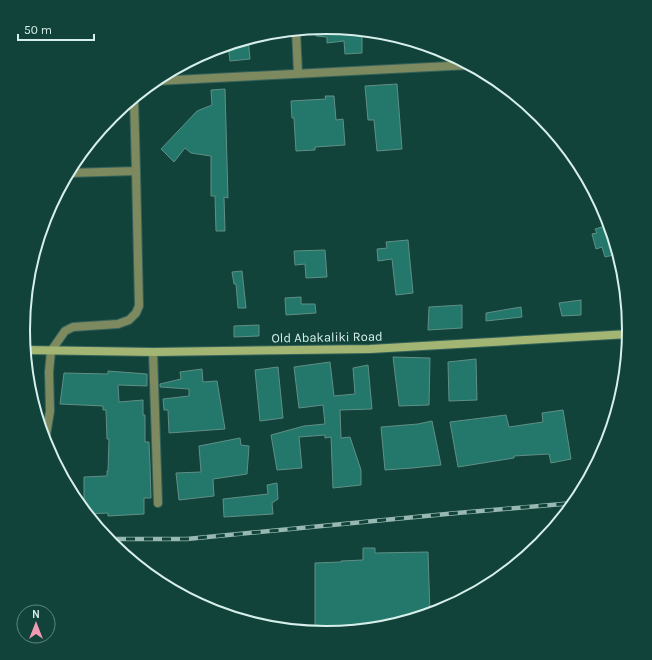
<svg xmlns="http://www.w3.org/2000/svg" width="652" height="660" font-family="Karla,sans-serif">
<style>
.building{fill:#24786b;stroke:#608f86}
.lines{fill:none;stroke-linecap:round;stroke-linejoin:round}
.street-casing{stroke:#35625a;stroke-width:10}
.secondary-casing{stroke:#35625a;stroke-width:10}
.street{stroke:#7d895f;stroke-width:8}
.secondary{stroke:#a3b572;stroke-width:8}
.rail-casing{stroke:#98b8b2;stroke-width:4.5}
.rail{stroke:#11433b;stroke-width:3;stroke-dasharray:9;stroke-linecap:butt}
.labels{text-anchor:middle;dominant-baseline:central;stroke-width:3;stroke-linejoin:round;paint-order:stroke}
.street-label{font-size:13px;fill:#d7efea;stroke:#11433b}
.rim{fill:none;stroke:#d7efea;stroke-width:2}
</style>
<rect width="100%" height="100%" fill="#11433b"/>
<g class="building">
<path d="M326 27 362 31V53L345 54 344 41 327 43V37L316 36V28Z"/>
<path d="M248 38 250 59 230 61 228 45Z"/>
<path d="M397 84 402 149 377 151 374 120H368L365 86Z"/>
<path d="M225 89 228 198 224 197 225 231H216L215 196H211V156L191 153 185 148 174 162 161 149 197 111 212 105 211 90Z"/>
<path d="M325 96H334L336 120 343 119 345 145 315 147V150L296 151 294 118H292L291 101 326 99Z"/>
<path d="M609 225 618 254 605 257 602 247 596 249 592 234 597 233 595 229Z"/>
<path d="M408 240 413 293 396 295 392 259 378 261 377 249 387 248 386 242Z"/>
<path d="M325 250 327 277 306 278 305 264 295 265 294 251Z"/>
<path d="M242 271 246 308H238L236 284H234L232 272Z"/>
<path d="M301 297V304H315L316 313 286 315 285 298Z"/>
<path d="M581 300V315L562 316 559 303Z"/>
<path d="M462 305V328L428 330 429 307Z"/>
<path d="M521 307 522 317 486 321V313Z"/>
<path d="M259 325V336L234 337V326Z"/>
<path d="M393 357 430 358 429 405 399 406Z"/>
<path d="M476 359 477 400 449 401 448 362Z"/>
<path d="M330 362 334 396 355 394 353 368 368 365 372 409 340 410 341 438 350 437 361 470V485L333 488 331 437 325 438V435L299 437 302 468 277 470 271 435 304 426 325 424 323 405 299 408 294 367Z"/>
<path d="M278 367 283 418 260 421 255 370Z"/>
<path d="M202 369 203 382 217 381 225 429 169 433 168 410H164L163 399 189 396V389L160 387V384L181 379 180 372Z"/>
<path d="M108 371 147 374V386L118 385 119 402 143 400V415H145V442H149L150 466 151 498H144V514L108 516V513L87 514 77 502 84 501V477L107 476V471H108L109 439H107L106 410H103V406L60 404 64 373 108 374Z"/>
<path d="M563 410 571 459 551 463 549 454 514 456V458L458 467 450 422 506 415 509 427 543 422 542 413Z"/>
<path d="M432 421 441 465 412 468 385 470 381 427 418 424Z"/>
<path d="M240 438 241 445 249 446 247 474 213 479 214 496 179 500 176 473 201 472 199 446Z"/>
<path d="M277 483 278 499 272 503 273 514 224 517 223 499 268 494 267 485Z"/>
<path d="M363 548H375V553L428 552 430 614 385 627 326 633 315 632V563L341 562V561L363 560Z"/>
</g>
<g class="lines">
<g class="street-casing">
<g id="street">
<path d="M296 30 298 73"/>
<path d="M155 81 470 65"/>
<path d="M68 173 136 171 134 98"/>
<path d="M153 352 158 503"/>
<path d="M45 441 50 411 49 372 51 351 65 331 73 327 118 324 129 320 136 313 139 306 136 171"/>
</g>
</g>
<g class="secondary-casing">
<path id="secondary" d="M25 350 153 352 370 349 629 334"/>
</g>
<use href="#street" class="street"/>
<use href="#secondary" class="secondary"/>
<g class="rail-casing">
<path id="rail" d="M108 539H187L457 513 574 503"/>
</g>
<use href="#rail" class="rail"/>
</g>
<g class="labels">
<g class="street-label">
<text transform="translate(327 337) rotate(-1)">Old Abakaliki Road</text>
</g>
</g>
<path d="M0 0H652V660H0ZM30 330a296 296 0 1 1 592 0a296 296 0 1 1-592 0Z" fill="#11433b" fill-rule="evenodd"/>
<path class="rim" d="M30 330a296 296 0 1 1 592 0a296 296 0 1 1-592 0Z"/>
<g transform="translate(36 624)"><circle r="19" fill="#11433b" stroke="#608881"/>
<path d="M0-3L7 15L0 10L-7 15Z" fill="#f19ab4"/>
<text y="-6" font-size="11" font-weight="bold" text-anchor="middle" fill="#d7efea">N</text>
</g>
<path d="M18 34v6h76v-6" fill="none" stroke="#d7efea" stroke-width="2"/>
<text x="24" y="34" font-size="12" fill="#d7efea" stroke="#11433b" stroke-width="3" paint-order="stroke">50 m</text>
</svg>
